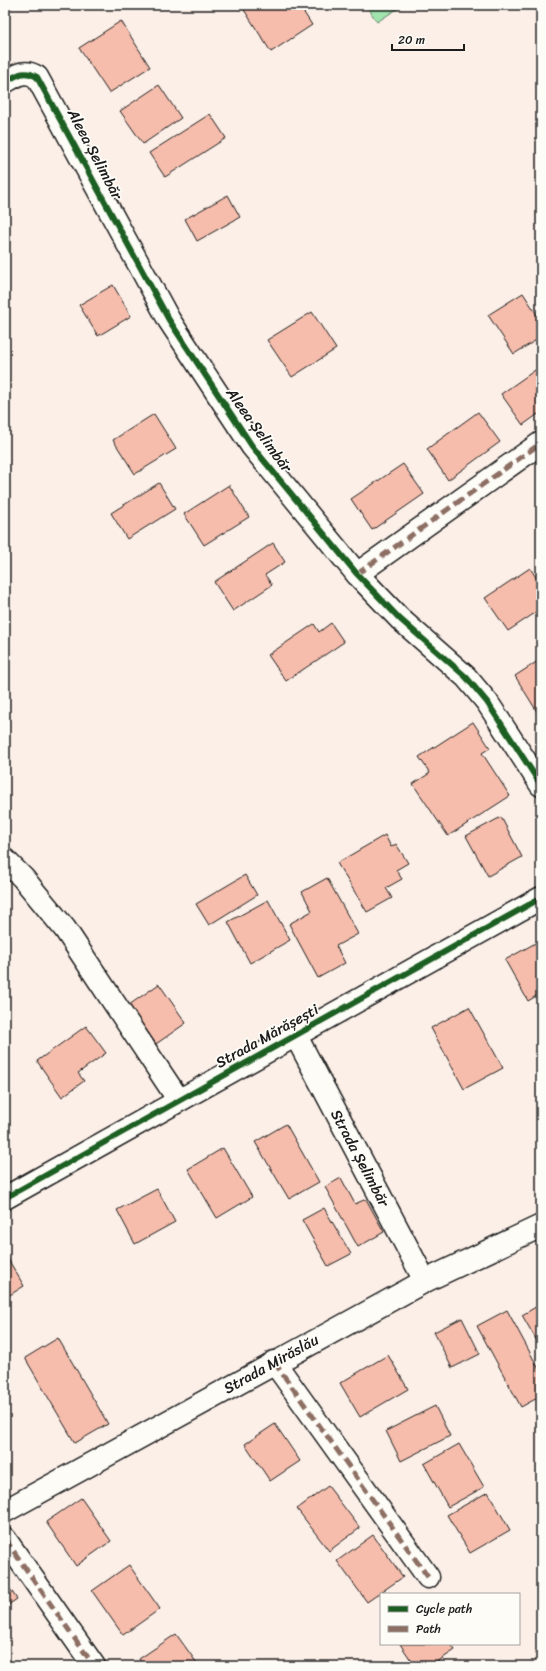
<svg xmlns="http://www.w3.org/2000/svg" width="546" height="1671" font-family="Sriracha,sans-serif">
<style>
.green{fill:#a2e4af;stroke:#5f8066}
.building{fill:#f6bdac;stroke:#1c1c1c}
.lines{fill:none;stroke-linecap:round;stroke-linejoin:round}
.street-casing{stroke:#1c1c1c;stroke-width:25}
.street{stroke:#fdfcf7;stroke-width:22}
.quiet{stroke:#8d6e63;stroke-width:5;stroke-dasharray:10 5;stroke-linecap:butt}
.cycleway-casing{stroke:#fdfcf7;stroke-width:8}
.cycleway{stroke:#1b5e20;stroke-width:6}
.labels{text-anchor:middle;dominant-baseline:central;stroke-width:3.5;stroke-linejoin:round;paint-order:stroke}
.street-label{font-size:15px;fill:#1c1c1c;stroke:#fdfcf7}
</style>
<rect width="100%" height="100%" fill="#fcefe8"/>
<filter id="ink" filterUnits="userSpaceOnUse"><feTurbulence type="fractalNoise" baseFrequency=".025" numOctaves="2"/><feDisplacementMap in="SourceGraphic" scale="8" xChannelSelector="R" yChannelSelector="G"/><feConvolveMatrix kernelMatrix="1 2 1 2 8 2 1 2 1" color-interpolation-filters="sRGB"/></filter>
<g filter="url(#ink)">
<path class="green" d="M366 5H403L377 22Z"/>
<g class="building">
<path d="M241 5H299L312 25 271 52Z"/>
<path d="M121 21 150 67 109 93 79 48Z"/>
<path d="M159 85 181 118 143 144 120 111Z"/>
<path d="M210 114 226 138 165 177 149 153Z"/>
<path d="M228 195 240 217 197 241 185 219Z"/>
<path d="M113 285 131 316 98 336 79 305Z"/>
<path d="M523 293 541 321V337L514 354 488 315Z"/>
<path d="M312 312 336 349 292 377 267 340Z"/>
<path d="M541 366V412L523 425 501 394Z"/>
<path d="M478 412 500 442 448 480 427 449Z"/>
<path d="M154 414 176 449 135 474 113 440Z"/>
<path d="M403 464 424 494 372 530 351 499Z"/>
<path d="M159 483 175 509 127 539 111 513Z"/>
<path d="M229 485 249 517 204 545 184 514Z"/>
<path d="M273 543 285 562 265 575 272 585 233 611 214 582Z"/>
<path d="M530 568 541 585V609L508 631 485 598Z"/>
<path d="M331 623 344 642 286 681 268 655 314 624 319 632Z"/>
<path d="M541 659V718L515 676Z"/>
<path d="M473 722 490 748 482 753 510 796 448 836 413 784 430 773 419 757Z"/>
<path d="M501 817 522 857 488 876 466 836Z"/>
<path d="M385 835 391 847 396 844 408 863 396 870 402 879 386 888 392 898 367 912 337 863Z"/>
<path d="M245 875 257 895 209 925 196 904Z"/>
<path d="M327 878 358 934 336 946 345 963 318 978 289 924 312 911 302 892Z"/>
<path d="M268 900 290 940 250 963 228 922Z"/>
<path d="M541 940V993L528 1001 505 960Z"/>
<path d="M159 984 186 1023 156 1044 129 1005Z"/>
<path d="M469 1007 503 1068 464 1089 431 1028Z"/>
<path d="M86 1026 106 1053 78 1073 84 1081 62 1097 37 1061Z"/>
<path d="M286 1124 319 1182 289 1199 255 1142Z"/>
<path d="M223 1148 252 1197 217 1218 188 1169Z"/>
<path d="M341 1178 355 1204 366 1199 384 1232 358 1247 325 1187Z"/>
<path d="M157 1189 175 1222 135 1244 117 1210Z"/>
<path d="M324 1208 351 1254 328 1266 302 1220Z"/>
<path d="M5 1254 24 1286 5 1298Z"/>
<path d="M541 1304V1348L522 1315Z"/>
<path d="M507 1310 541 1373V1396L521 1407 477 1326Z"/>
<path d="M462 1318 480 1354 452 1368 434 1332Z"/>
<path d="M58 1338 108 1424 75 1443 25 1358Z"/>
<path d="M388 1355 408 1389 360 1417 340 1383Z"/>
<path d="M435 1406 450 1436 401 1461 386 1431Z"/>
<path d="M275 1424 300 1461 270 1481 245 1444Z"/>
<path d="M459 1444 484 1487 448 1507 424 1464Z"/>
<path d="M328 1486 360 1528 329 1551 297 1509Z"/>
<path d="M488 1492 510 1530 470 1553 447 1515Z"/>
<path d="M81 1498 111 1541 76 1566 46 1522Z"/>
<path d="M373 1535 403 1577 367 1602 337 1561Z"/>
<path d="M129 1565 160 1609 123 1635 92 1591Z"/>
<path d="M5 1582 17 1599 5 1607Z"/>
<path d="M176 1634 199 1666H144L139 1659Z"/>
<path d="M400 1644H451L455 1650 431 1666H415Z"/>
</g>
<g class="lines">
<g class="street-casing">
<g id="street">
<path d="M5 82C17 75 24 69 37 77L169 320 252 446 357 574 400 619 466 677 487 702 541 785"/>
<path d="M357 574 541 443"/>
<path d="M5 860 23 878 65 929 178 1099"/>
<path d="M296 1036 425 1281"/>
<path d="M5 1198 541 898"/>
<path d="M274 1362 428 1577"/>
<path d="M5 1511 425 1281 541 1226"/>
<path d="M5 1539 94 1666"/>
</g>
</g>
<use href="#street" class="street"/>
<g class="quiet">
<path d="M357 574 541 443"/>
<path d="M274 1362 428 1577"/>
<path d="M5 1539 94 1666"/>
</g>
<g class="cycleway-casing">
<g id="cycleway">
<path d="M5 82C17 75 24 69 37 77L169 320 252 446 357 574 400 619 466 677 487 702 541 785"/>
<path d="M5 1198 541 898"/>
</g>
</g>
<use href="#cycleway" class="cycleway"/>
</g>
</g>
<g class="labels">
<g class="street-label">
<text transform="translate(95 154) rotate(62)">Aleea Șelimbăr</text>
<text transform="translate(259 430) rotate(54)">Aleea Șelimbăr</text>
<text transform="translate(267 1036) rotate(-29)">Strada Mărășești</text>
<text transform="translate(360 1158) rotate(62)">Strada Șelimbăr</text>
<text transform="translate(271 1364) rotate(-29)">Strada Mirăslău</text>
</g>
</g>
<rect width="546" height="1671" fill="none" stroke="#fdfcf7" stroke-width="20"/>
<rect x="10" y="10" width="526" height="1651" fill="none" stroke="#1c1c1c" stroke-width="1.5" filter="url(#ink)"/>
<rect x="380" y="1593" width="140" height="52" fill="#fdfcf7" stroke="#a3a29f"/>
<rect x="388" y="1606" width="20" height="6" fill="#1b5e20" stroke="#a3a29f"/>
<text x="416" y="1613" font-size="12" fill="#1c1c1c">Cycle path</text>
<rect x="388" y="1626" width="20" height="6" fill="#8d6e63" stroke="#a3a29f"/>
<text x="416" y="1633" font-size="12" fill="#1c1c1c">Path</text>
<path d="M392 44v6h72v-6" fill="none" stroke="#1c1c1c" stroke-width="2"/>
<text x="398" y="44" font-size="12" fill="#1c1c1c" stroke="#fdfcf7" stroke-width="3" paint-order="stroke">20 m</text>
</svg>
